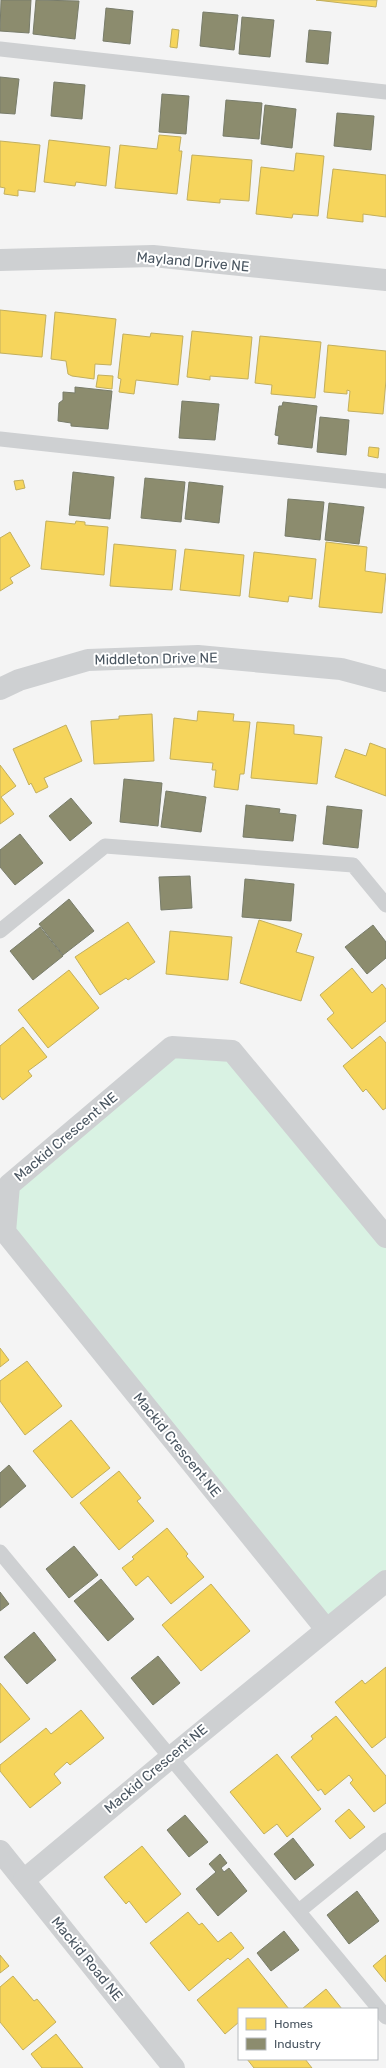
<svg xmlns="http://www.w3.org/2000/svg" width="386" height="2068" font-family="Rubik,sans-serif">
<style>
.green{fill:#d9f2e3}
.homes{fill:#f6d55c;stroke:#c2af5e}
.industry{fill:#8c8c6e;stroke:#787c6a}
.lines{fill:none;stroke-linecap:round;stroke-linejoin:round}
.service{stroke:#ced0d2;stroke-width:15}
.minor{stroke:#ced0d2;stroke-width:22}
.labels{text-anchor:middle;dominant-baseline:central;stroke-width:4;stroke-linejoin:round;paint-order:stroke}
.street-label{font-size:14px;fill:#4a5661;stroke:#fff}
</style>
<rect width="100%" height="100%" fill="#f4f4f4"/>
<path class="green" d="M172 1047 232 1051 386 1237V1581L326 1629 5 1232 9 1185Z"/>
<g class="homes">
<path d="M316 0H377L376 7Z"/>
<path d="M172 29 179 30 177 48 170 47Z"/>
<path d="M159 135 181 137 179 151H182L177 194 115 188 120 145 157 149Z"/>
<path d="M49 140 110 147 106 186 76 182 75 186 44 182Z"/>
<path d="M0 141 40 145 35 192 18 190V196L4 194 5 188 0 187Z"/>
<path d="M296 153 324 156 318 216 293 214 292 218 256 214 261 167 294 171Z"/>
<path d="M192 155 252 160 249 201 220 199V203L187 200Z"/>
<path d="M333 169 386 175V217L363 214V222L327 218Z"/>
<path d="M0 310 46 315 42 357 0 353Z"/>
<path d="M55 312 116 319 111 365 95 364 94 379 72 376 68 374 66 361 51 359Z"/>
<path d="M192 331 252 337 248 379 210 376V380L187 377Z"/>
<path d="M151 333 183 336 178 385 136 380 134 394 119 392 121 379 118 378 123 334 150 337Z"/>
<path d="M260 336 321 342 315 398 271 394 272 385 255 383Z"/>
<path d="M328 345 386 351V380L383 414 348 411 350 391 347 390V394L324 392Z"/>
<path d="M98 375 113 376 112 389 96 387Z"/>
<path d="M369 447 379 448 378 458 368 456Z"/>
<path d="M23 480 25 488 16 490 14 481Z"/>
<path d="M46 521 75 524 76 521 85 522V525L108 527 104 575 41 569Z"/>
<path d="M10 532 30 566 10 578 13 583 0 591V538Z"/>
<path d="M326 542 367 547 365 571 386 574 382 613 319 607Z"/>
<path d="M114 544 176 550 172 590 110 586Z"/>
<path d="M185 549 244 555 240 596 180 590Z"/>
<path d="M254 552 316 559 312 599 289 596 288 602 249 597Z"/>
<path d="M198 711 234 714 233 721 250 722 244 774H240L238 790 214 787 216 770H212L213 763 170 759 174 718 197 721Z"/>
<path d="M152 714 154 761 94 764 91 721 119 719V716Z"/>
<path d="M257 722 294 725V734L322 737 317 784 251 778Z"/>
<path d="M66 725 82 761 44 778 48 787 36 793 31 783 29 785 13 749Z"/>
<path d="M370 743 386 749V796L335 777 345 749 366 756Z"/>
<path d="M0 765 16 786 1 797 14 814 0 824Z"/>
<path d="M259 920 302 934 296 952 314 957 301 1001 240 983Z"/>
<path d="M128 922 155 962 128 980 126 978 100 995 75 957Z"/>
<path d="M170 931 232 937 228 980 166 974Z"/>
<path d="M352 968 372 993 382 984 386 989V1021L352 1049 327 1019 334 1013 320 995Z"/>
<path d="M69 970 99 1008 48 1048 18 1010Z"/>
<path d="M23 1027 47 1057 28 1071 32 1076 3 1100 0 1096V1046Z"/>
<path d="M380 1036 386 1043V1108L383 1110 366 1089 363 1092 343 1066Z"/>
<path d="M0 1348 9 1360 0 1367Z"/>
<path d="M27 1361 62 1406 25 1435 0 1401V1381Z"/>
<path d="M71 1420 110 1468 72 1498 33 1451Z"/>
<path d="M119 1471 141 1498 137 1501 154 1521 119 1550 80 1503Z"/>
<path d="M167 1528 188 1554 186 1556 204 1577 171 1604 148 1576 136 1586 122 1568 134 1559 132 1557Z"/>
<path d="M211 1584 250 1631 201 1671 162 1625Z"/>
<path d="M386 1667V1737L372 1748 335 1702 362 1680 365 1684Z"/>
<path d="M0 1683 30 1719 0 1743Z"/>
<path d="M81 1710 104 1738 70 1765 67 1762 54 1774 61 1783 30 1808 0 1771V1765L46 1728 51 1734Z"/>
<path d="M336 1716 386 1776V1803L374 1812 350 1783 353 1780 349 1775 325 1795 321 1789 318 1791 291 1757 313 1739 311 1736Z"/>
<path d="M277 1754 321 1809 287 1837 277 1824 264 1834 230 1792Z"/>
<path d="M349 1809 365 1827 350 1839 335 1821Z"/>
<path d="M142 1846 181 1894 146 1923 129 1901 126 1904 104 1877Z"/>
<path d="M188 1912 199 1925 202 1923 218 1942 231 1932 244 1948 230 1960 228 1958 189 1991 150 1943Z"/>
<path d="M0 1955 9 1966 0 1973Z"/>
<path d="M386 1955V1982L373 1966Z"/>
<path d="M248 1958 289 2009H239V2022L225 2034 197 2000Z"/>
<path d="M13 1976 34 2001 37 1999 56 2022 23 2050 0 2022V1987Z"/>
<path d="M326 1989 342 2009H302Z"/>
<path d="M56 2034 83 2068H42L31 2054Z"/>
<path d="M247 2059H305L312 2068H254Z"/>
</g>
<g class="industry">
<path d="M1 0H31L29 33 0 31Z"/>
<path d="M36 0 79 1 75 39 33 34Z"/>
<path d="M106 8 133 11 130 44 103 41Z"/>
<path d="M203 12 238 15 234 50 200 46Z"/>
<path d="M242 17 274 20 270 57 239 54Z"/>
<path d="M309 30 331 32 328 64 306 62Z"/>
<path d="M0 77 19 79 15 114 0 113Z"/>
<path d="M54 82 85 85 82 119 51 116Z"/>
<path d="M162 94 189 96 186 134 159 132Z"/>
<path d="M226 100 262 103 259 139 223 136Z"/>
<path d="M265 105 296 109 292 148 261 144Z"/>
<path d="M337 113 374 116 371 150 334 146Z"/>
<path d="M75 387 112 391 108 429 71 426V423L58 421 59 403 63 400V392L75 393Z"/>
<path d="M182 401 219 404 215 440 179 438Z"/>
<path d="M283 402 317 406 312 448 278 444 279 436 275 435 279 406H282Z"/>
<path d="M320 417 349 420 346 455 317 452Z"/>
<path d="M73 472 114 477 110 519 69 515Z"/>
<path d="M145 478 185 482 181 522 141 518Z"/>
<path d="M189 482 223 486 219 523 185 519Z"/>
<path d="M288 499 324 502 320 540 285 536Z"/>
<path d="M329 503 364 507 359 544 325 540Z"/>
<path d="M124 779 162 783 158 826 120 822Z"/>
<path d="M166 791 206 797 201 832 161 827Z"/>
<path d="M71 798 92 823 70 841 49 816Z"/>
<path d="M246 805 280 809 279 813 296 815 293 841 243 837Z"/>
<path d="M327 806 362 810 358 848 323 844Z"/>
<path d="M20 834 43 863 15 885 0 867V850Z"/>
<path d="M190 876 192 908 161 910 159 877Z"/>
<path d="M245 879 294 884 291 921 242 917Z"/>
<path d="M69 899 94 931 63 955 39 924Z"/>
<path d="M373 925 386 942V958L367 974 345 947Z"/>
<path d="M40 927 63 956 33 980 10 951Z"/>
<path d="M9 1465 26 1486 0 1508V1473Z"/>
<path d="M74 1546 98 1575 69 1598 46 1569Z"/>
<path d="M101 1579 134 1619 108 1641 74 1601Z"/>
<path d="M0 1592 9 1604 0 1611Z"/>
<path d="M34 1632 56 1660 27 1684 4 1657Z"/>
<path d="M158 1656 180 1683 153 1705 131 1678Z"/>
<path d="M185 1815 208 1842 189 1857 167 1830Z"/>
<path d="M293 1838 314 1865 295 1880 274 1854Z"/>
<path d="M220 1854 227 1863 221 1868 224 1872 229 1868 247 1891 218 1916 196 1889 216 1872 209 1864Z"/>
<path d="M357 1891 379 1921 349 1944 327 1915Z"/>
<path d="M284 1931 299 1950 271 1971 257 1953Z"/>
</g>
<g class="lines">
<g class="service">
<path d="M0 49 386 92"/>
<path d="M0 439 386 481"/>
<path d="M0 931 105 846 353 865 386 905"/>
<path d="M0 1552 386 2017"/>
<path d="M299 1911 386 1840"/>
</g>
<g class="minor">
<path d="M0 260 153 256 386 280"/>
<path d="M0 689 19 680 88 660 198 656 341 669 386 681"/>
<path d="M326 1629 5 1232 9 1185 172 1047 232 1051 386 1237"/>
<path d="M0 1851 174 2068"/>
<path d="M24 1880 170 1758 386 1581"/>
</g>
</g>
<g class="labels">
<g class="street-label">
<text transform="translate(193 262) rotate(5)">Mayland Drive NE</text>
<text transform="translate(156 659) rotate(-1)">Middleton Drive NE</text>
<text transform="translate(66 1137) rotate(-40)">Mackid Crescent NE</text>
<text transform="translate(177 1445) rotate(51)">Mackid Crescent NE</text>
<text transform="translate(156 1769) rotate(-40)">Mackid Crescent NE</text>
<text transform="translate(87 1959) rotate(51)">Mackid Road NE</text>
</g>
</g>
<rect x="238" y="2008" width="140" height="52" fill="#ffffff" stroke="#b7bbc0"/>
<rect x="246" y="2018" width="20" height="12" fill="#f6d55c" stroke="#b7bbc0"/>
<text x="274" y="2028" font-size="12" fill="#4a5661">Homes</text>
<rect x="246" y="2038" width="20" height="12" fill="#8c8c6e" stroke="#b7bbc0"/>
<text x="274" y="2048" font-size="12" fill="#4a5661">Industry</text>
</svg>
